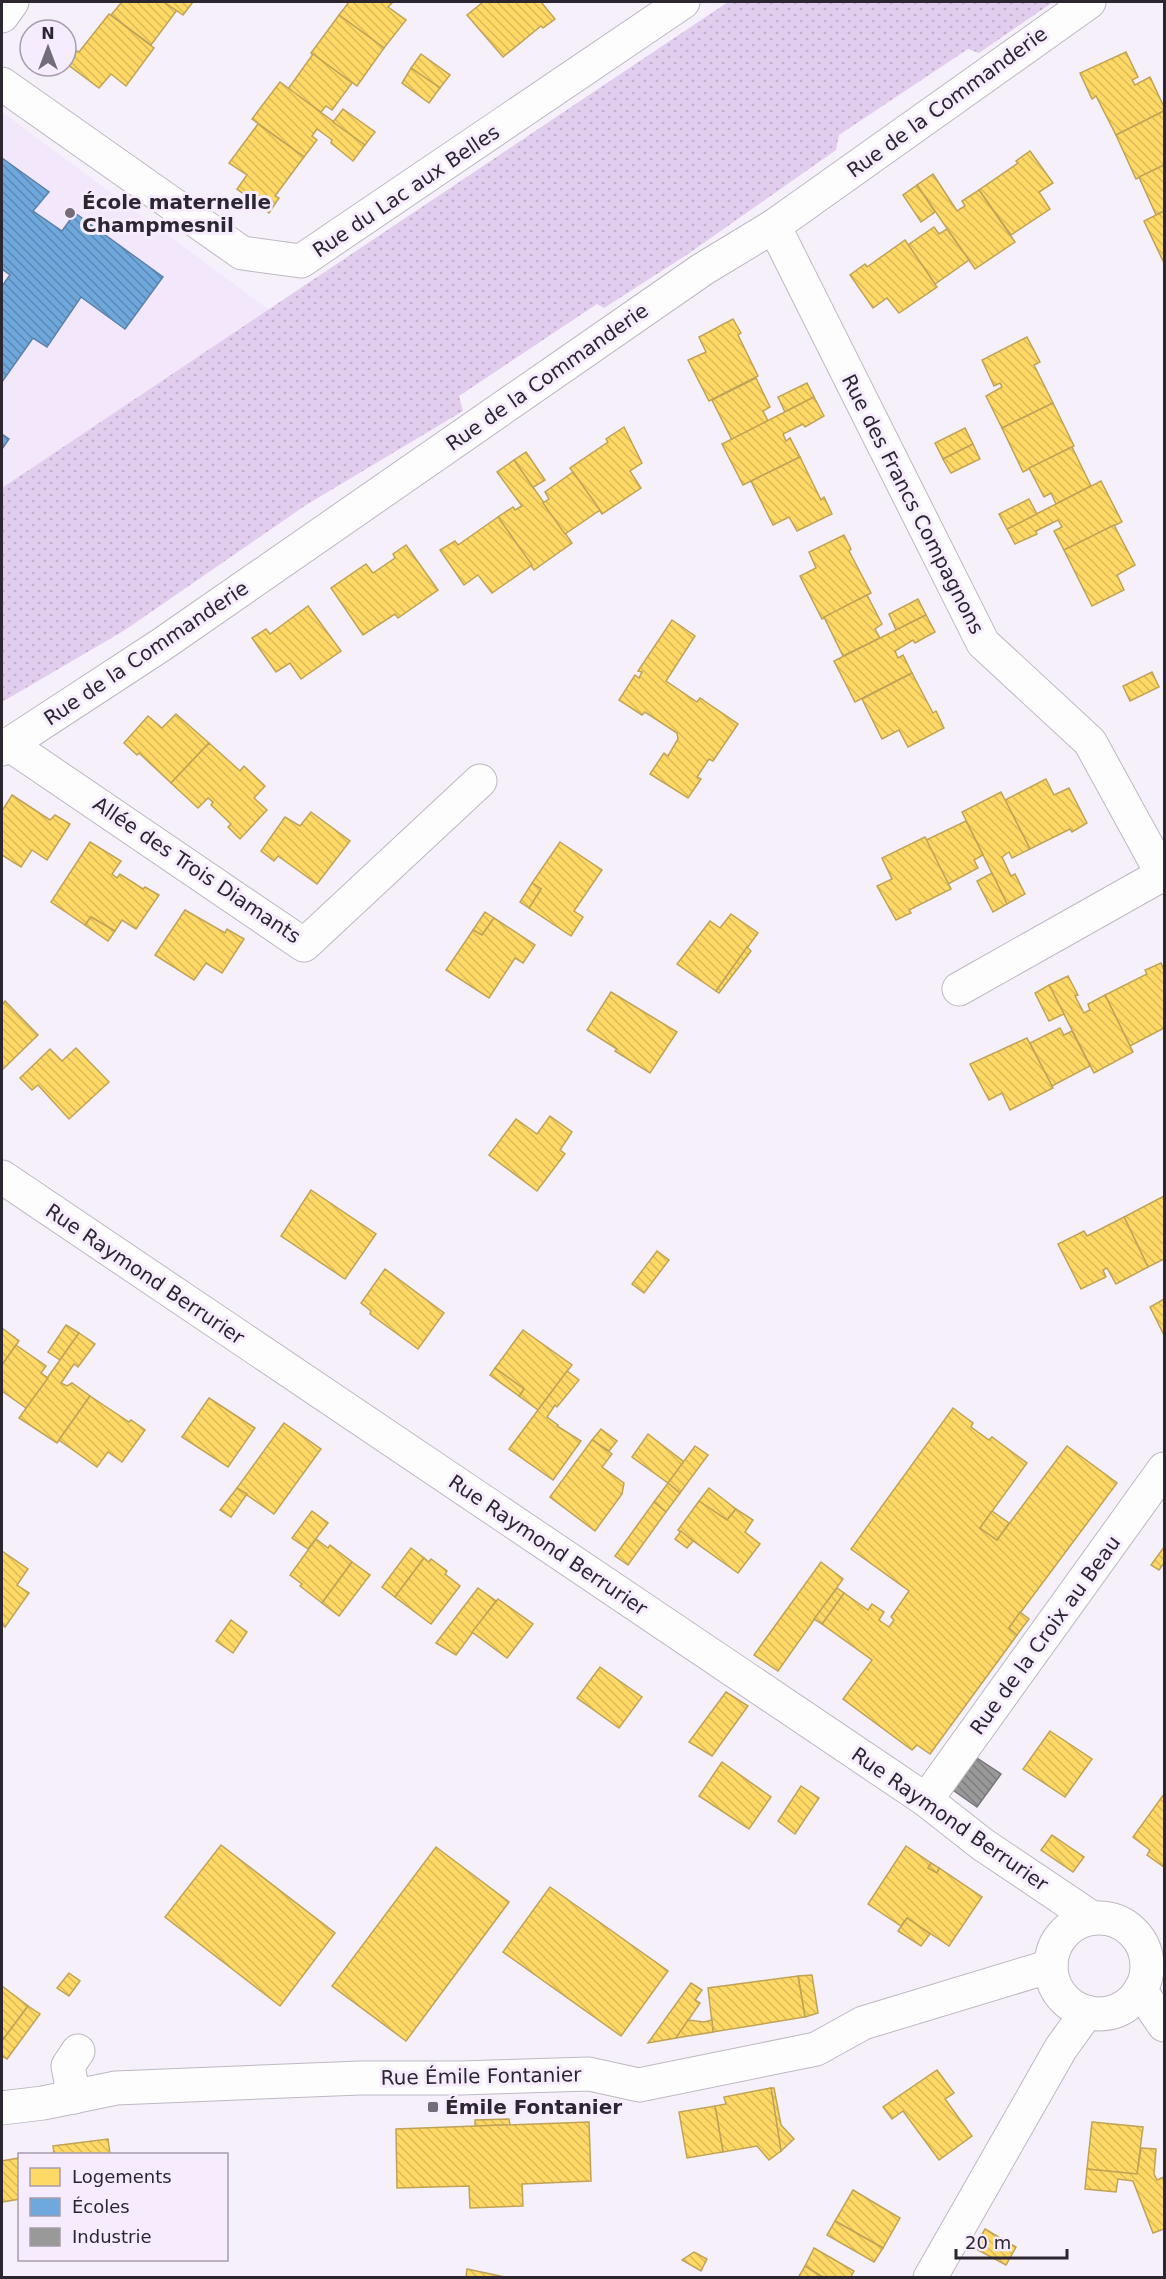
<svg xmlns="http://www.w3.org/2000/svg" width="1166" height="2279" font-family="'DejaVu Sans',sans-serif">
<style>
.built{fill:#f3e7fc}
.green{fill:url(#green-dots)}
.homes{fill:url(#homes-back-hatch);stroke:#c0a356;stroke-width:1.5}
.schools{fill:url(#schools-back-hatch);stroke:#5b81a9;stroke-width:1.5}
.industry{fill:url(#industry-back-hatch);stroke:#78767a;stroke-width:1.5}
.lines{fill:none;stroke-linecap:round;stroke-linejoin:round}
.minor-casing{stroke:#bdb8c1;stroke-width:35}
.minor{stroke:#fefdfe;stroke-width:33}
.poi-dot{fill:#726d77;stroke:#f6ecfe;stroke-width:2}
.labels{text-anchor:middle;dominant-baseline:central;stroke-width:6;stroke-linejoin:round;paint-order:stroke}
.street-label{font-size:20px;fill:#2c2631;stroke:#f6ecfe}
.poi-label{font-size:20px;font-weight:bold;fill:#2c2631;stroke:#f6ecfe;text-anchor:start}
</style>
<defs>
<pattern id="green-dots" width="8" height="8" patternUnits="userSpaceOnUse" patternTransform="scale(1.5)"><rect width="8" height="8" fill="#e1cdee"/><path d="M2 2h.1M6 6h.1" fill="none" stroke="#c1b0cd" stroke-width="1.8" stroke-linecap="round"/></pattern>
<pattern id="homes-back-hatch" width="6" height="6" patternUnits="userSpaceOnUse" patternTransform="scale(1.5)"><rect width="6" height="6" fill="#ffd966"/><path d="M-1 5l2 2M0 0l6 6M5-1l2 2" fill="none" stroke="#dbba59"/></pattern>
<pattern id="schools-back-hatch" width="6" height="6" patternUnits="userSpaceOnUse" patternTransform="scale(1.5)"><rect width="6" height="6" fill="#6fa8dc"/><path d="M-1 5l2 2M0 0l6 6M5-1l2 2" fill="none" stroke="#5b89b3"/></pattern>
<pattern id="industry-back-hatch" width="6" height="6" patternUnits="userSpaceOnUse" patternTransform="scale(1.5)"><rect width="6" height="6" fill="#999"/><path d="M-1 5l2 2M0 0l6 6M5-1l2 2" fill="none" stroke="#7d7d7d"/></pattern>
</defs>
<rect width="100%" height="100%" fill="#f5f0fa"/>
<path class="built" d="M2 112 276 315 2 506Z"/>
<path class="green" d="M728 2H1053L979 53 968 49 839 135 836 150 688 254 604 308 597 304 459 396 463 411 306 505 125 630 2 702V488Z"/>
<g class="homes">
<path d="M122 2H164L177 10 151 45 111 15Z"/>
<path d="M164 2H193L183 15Z"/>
<path d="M349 2H393L388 7 406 20 384 48 339 15Z"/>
<path d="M483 2H541L555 19 543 28 541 26 503 57 467 15Z"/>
<path d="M109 14 154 48 126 86 111 74 99 88 67 64 77 51 79 52Z"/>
<path d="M339 15 384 48 357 86 311 53Z"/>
<path d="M1126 52 1138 77 1132 80 1135 85 1150 77 1164 107V111L1116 135 1096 96 1092 99 1080 73Z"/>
<path d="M313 54 352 83 332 110 326 106 321 112 288 89Z"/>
<path d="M421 54 450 75 440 88 411 68Z"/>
<path d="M411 68 440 88 429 103 402 83Z"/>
<path d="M280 82 365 145 353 161 331 143 332 140 317 129 312 136 317 140 304 157 252 119Z"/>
<path d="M343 109 375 132 365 145 333 122Z"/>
<path d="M1164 111V165L1136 179 1116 135Z"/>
<path d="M258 124 304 157 275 196 279 198 269 213 237 189 247 175 229 163Z"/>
<path d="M1030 151 1053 183 1039 192 1050 209 1011 235 979 190 1018 163 1016 161Z"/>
<path d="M1164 165V211L1156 215 1139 177Z"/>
<path d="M933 174 957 211 965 206 962 201 979 190 1015 242 975 269 917 185Z"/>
<path d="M917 185 935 212 921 222 903 195Z"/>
<path d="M1164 211V263L1144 221Z"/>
<path d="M934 227 939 234 947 229 969 260 935 284 908 245Z"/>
<path d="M905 240 937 287 899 313 887 298 873 308 850 275 865 264 867 267Z"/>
<path d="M733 319 741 333 738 335 758 376 709 401 688 360 706 352 699 337Z"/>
<path d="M1027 337 1040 362 1034 365 1053 403 1002 428 986 396 1002 387 1000 383 994 386 982 360Z"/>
<path d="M756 378 770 407 763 411 768 421 732 440 712 400Z"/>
<path d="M807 383 814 397 785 412 778 397Z"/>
<path d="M814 397 824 416 805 427 803 424 783 434 786 441 790 438 800 457 743 485 722 444Z"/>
<path d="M1053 403 1074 446 1023 472 1002 428Z"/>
<path d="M624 427 642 463 630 471 641 488 602 514 570 468 608 442 606 439Z"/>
<path d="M965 428 973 444 943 459 935 443Z"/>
<path d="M973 444 980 459 951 473 943 459Z"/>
<path d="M1072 447 1091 486 1056 504 1051 493 1044 497 1029 468Z"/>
<path d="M526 452 545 480 532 488 514 460Z"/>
<path d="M800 457 821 500 824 497 832 514 797 531 789 517 773 525 751 481Z"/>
<path d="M514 460 572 543 534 570 498 517 513 507 515 510 522 506 497 472Z"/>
<path d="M573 472 600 510 565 534 543 503 549 499 545 492Z"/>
<path d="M1101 481 1122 522 1064 550 1054 531 1062 527 1058 520 1036 531 1037 534 1015 544 1007 529Z"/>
<path d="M1029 499 1037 514 1007 529 999 514Z"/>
<path d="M498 517 532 565 492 593 478 575 464 585 440 550 455 541 458 545Z"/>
<path d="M1114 525 1135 565 1117 575 1124 590 1092 606 1064 550Z"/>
<path d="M844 535 851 549 849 551 871 593 822 619 800 576 816 568 809 552Z"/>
<path d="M406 545 438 590 398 618 395 614 363 635 331 588 366 564 373 573 395 558 393 554Z"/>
<path d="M867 595 882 624 875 629 880 638 843 656 824 617Z"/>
<path d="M918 599 926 615 896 630 889 614Z"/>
<path d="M308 606 341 651 301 679 290 663 276 672 252 638 266 629 270 634Z"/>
<path d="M926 615 935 632 915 643 913 640 895 651 898 658 903 655 912 673 855 702 834 661Z"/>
<path d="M672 620 695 636 666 681 697 702 700 698 738 724 713 761 709 759 697 777 701 779 688 798 650 774 664 753 668 756 678 739 677 733 645 712 642 715 619 700 635 675 639 678 642 672 638 671Z"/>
<path d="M1152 672 1159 687 1130 701 1123 686Z"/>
<path d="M912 673 933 713 936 711 944 728 908 747 899 730 882 739 862 699Z"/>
<path d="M176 714 209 743 171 783 139 753 137 755 124 743 148 716 162 728Z"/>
<path d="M209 743 240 771 244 766 265 786 254 798 267 810 240 839 228 827 231 824 211 805 213 802 208 798 198 808 171 783Z"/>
<path d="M1046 779 1054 795 1069 788 1087 823 1072 832 1070 829 1030 849 1005 800Z"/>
<path d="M1001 792 1030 849 1012 858 1009 852 1002 857 1011 876 1015 874 1025 894 1007 904 962 812Z"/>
<path d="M12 795 50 820 55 815 70 824 47 860 32 850 21 867 2 855V811Z"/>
<path d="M311 812 350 841 317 884 278 856 274 861 261 851 285 817 300 826Z"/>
<path d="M966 821 983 855 974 860 978 868 948 884 926 840Z"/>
<path d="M925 837 951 889 909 910 911 913 896 920 877 886 892 879 882 858Z"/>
<path d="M90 842 121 861 112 874 117 878 120 874 143 889 145 887 159 895 136 929 122 920 115 931 91 917 85 925 51 902Z"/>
<path d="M560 842 602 870 574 911 583 917 571 936 529 908 541 889 532 883Z"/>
<path d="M992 873 1007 904 993 912 977 881Z"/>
<path d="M532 883 541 889 529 908 520 902Z"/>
<path d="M185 910 225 933 227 929 244 939 222 973 206 963 194 980 155 955Z"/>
<path d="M485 912 494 918 482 935 473 930Z"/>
<path d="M731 914 758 933 716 991 677 964 710 921 720 928Z"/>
<path d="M91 917 115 931 108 941 85 925Z"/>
<path d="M494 918 535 945 523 963 515 958 489 998 446 970 473 930 482 935Z"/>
<path d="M747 947 751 951 719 993 716 991Z"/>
<path d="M1161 963 1164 970V1028L1130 1046 1105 995 1147 974 1145 970Z"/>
<path d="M1068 976 1078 995 1075 996 1084 1013 1090 1010 1088 1004 1105 995 1133 1052 1094 1073 1049 985Z"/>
<path d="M1049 985 1064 1014 1049 1021 1035 993Z"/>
<path d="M611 992 677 1032 650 1073 615 1051 617 1049 587 1030Z"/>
<path d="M5 1001 38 1035 2 1070V1005Z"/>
<path d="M1060 1028 1064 1035 1072 1031 1090 1066 1052 1086 1030 1043Z"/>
<path d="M1027 1038 1053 1088 1010 1110 1002 1093 989 1100 970 1064Z"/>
<path d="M76 1048 109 1082 69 1119 38 1085 32 1090 20 1078 50 1049 62 1061Z"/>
<path d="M550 1116 572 1132 560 1150 565 1154 537 1191 489 1155 516 1119 537 1134Z"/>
<path d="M311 1190 376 1234 345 1279 281 1236Z"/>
<path d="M1164 1196V1259L1148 1267 1124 1217Z"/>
<path d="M1124 1217 1148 1267 1116 1284 1107 1268 1103 1270 1106 1277 1081 1289 1058 1244 1084 1231 1087 1236Z"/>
<path d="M657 1251 669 1260 644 1293 632 1284Z"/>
<path d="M385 1269 444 1313 418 1349 370 1314 371 1311 361 1303Z"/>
<path d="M1164 1299V1335L1150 1307Z"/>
<path d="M66 1325 79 1333 60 1360 48 1352Z"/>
<path d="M2 1328 19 1341 2 1365Z"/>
<path d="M523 1330 572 1365 538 1410 519 1396 524 1389 495 1368Z"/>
<path d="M79 1333 95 1344 78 1367 74 1364 61 1383 67 1386 72 1383 90 1396 57 1443 19 1418Z"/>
<path d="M16 1345 46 1366 41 1373 48 1378 26 1408 2 1391V1365Z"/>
<path d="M495 1368 524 1389 519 1396 490 1375Z"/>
<path d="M567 1371 579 1380 557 1407 555 1405 547 1417 558 1425 557 1426 581 1441 553 1480 509 1449Z"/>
<path d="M90 1396 129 1422 131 1420 145 1430 122 1462 108 1452 97 1467 59 1440Z"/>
<path d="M209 1398 255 1428 228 1467 182 1437Z"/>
<path d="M953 1408 973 1423 971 1427 989 1440 992 1437 1027 1463 980 1528 997 1540 1067 1446 1117 1483 1009 1628 1017 1635 930 1754 917 1745 912 1750 843 1699 872 1660 822 1624 844 1593 868 1610 872 1604 884 1612 879 1620 889 1627 894 1620 891 1617 909 1591 851 1549Z"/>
<path d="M284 1423 321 1449 274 1514 237 1488Z"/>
<path d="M601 1429 617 1441 609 1451 592 1440Z"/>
<path d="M648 1434 684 1462 668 1483 632 1457Z"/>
<path d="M592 1440 612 1454 602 1467 624 1483 622 1494 595 1531 550 1497Z"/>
<path d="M695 1446 708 1455 680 1493 668 1483Z"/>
<path d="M668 1483 680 1493 666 1512 654 1502Z"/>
<path d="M237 1488 247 1494 231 1517 220 1510Z"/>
<path d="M709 1488 736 1509 727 1520 699 1501Z"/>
<path d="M699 1501 727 1520 736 1509 753 1520 745 1532 760 1544 738 1573 678 1530Z"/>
<path d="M654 1502 666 1512 628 1565 615 1556Z"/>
<path d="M312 1511 328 1523 308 1549 292 1538Z"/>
<path d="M992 1511 1009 1523 997 1540 980 1528Z"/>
<path d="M681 1531 693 1541 687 1548 675 1539Z"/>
<path d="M316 1539 328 1548 330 1545 352 1562 322 1603 300 1586 302 1584 290 1575Z"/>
<path d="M1164 1547V1563L1159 1570 1151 1565Z"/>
<path d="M411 1548 424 1558 395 1597 382 1587Z"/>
<path d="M2 1551 28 1569 17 1585 29 1593 5 1627 2 1624Z"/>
<path d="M424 1558 429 1562 431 1559 447 1571 445 1574 460 1586 431 1624 395 1597Z"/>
<path d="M352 1562 370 1575 339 1616 322 1603Z"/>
<path d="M821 1562 843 1579 778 1671 754 1655Z"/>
<path d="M478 1588 496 1601 456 1655 436 1643Z"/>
<path d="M837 1588 844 1593 822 1624 814 1619Z"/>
<path d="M498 1599 533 1624 507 1658 472 1632Z"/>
<path d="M1020 1612 1029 1619 1017 1635 1009 1628Z"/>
<path d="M231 1620 247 1632 233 1653 216 1641Z"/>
<path d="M600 1667 642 1697 619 1728 577 1698Z"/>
<path d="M726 1692 748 1706 712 1756 689 1742Z"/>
<path d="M1050 1731 1092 1759 1065 1797 1023 1769Z"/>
<path d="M722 1762 771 1797 749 1829 699 1796Z"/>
<path d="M801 1786 819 1798 795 1834 778 1821Z"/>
<path d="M1164 1794V1867L1147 1855 1150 1850 1133 1837Z"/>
<path d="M1052 1835 1084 1857 1073 1872 1041 1850Z"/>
<path d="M221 1845 335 1933 280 2006 165 1917Z"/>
<path d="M906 1846 931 1863 928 1868 937 1873 939 1868 982 1897 949 1946 907 1918 901 1926 868 1904Z"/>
<path d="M436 1847 509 1902 406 2041 332 1986Z"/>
<path d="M931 1863 939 1868 937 1873 928 1868Z"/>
<path d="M550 1887 668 1971 621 2036 503 1952Z"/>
<path d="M907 1918 930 1934 921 1946 898 1931Z"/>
<path d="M69 1973 80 1981 69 1996 57 1988Z"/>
<path d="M812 1975 818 2013 805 2017 798 1976Z"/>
<path d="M798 1976 805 2017 713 2032 708 1988Z"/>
<path d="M691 1983 702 1990 695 2000 700 2003 676 2038 648 2043Z"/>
<path d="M2 1986 28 2006 2 2041Z"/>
<path d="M28 2006 40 2014 7 2059 2 2056V2041Z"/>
<path d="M688 2020 704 2022 712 2020 713 2032 676 2038Z"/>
<path d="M937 2070 954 2093 945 2099 972 2136 939 2160 903 2111 892 2119 883 2107Z"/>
<path d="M771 2088H774L781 2125 794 2139 781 2151Z"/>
<path d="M771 2088 781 2151 769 2160 757 2146 723 2152 715 2106 726 2104 724 2097Z"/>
<path d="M715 2106 723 2152 687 2158 679 2112Z"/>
<path d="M509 2119 510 2125 475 2126V2120Z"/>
<path d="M589 2122 591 2181 522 2184 523 2206 470 2208 469 2186 397 2188 396 2129Z"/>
<path d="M1092 2122 1143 2127 1137 2174 1087 2169Z"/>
<path d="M108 2139 110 2154H54L53 2146Z"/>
<path d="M1141 2148 1156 2149 1154 2174 1157 2180 1164 2177V2229L1153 2233 1133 2181 1118 2179 1116 2192 1085 2189 1087 2169 1137 2174Z"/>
<path d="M19 2158 20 2199 2 2202V2161Z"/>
<path d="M853 2190 900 2218 883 2248 835 2221Z"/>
<path d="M835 2221 883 2248 874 2262 827 2235Z"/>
<path d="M985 2229 1016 2247 1006 2265 974 2248Z"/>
<path d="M814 2248 854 2271 850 2278H824L805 2266Z"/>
<path d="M694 2252 707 2259 701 2271 682 2260Z"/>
<path d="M805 2266 824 2278H798Z"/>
<path d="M467 2269 505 2277 466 2278Z"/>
</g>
<g class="schools">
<path d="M2 158 49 192 33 211 62 231 75 213 163 277 125 329 81 297 47 347 33 338 2 382V286L10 275 2 269Z"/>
<path d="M2 434 9 439 2 449Z"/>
</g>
<path class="industry" d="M977 1758 1001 1774 977 1807 953 1790Z"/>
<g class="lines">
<g class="minor-casing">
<g id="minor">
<path d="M2 16 12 2"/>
<path d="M2 84 242 253 301 261 683 2"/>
<path d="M774 226 983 643 1090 742 1164 877"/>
<path d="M10 745 304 945 480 781"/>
<path d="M2 749 161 645 703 269 774 226 1089 2"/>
<path d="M959 989 1163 874"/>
<path d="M2 1177 926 1800 982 1844 1092 1918"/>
<path d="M926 1800 1164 1469"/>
<circle cx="1099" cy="1966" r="48"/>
<path d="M1140 1990 1164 2025"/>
<path d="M74 2097 68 2066 78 2051"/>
<path d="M2 2108 43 2103 116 2088 360 2078H460L589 2074 639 2085 816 2049 863 2023 1051 1966"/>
<path d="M930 2278 1061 2048 1087 2012"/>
</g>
</g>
<use href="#minor" class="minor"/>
</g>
<g class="poi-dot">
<circle cx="70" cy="213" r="6"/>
<rect x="427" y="2101" width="12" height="12" rx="3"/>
</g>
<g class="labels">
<g class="street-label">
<text transform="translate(947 102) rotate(-36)">Rue de la Commanderie</text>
<text transform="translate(406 191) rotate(-34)">Rue du Lac aux Belles</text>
<text transform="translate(547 377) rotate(-35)">Rue de la Commanderie</text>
<text transform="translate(913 504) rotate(63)">Rue des Francs Compagnons</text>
<text transform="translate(146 653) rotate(-34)">Rue de la Commanderie</text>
<text transform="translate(197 870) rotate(34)">Allée des Trois Diamants</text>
<text transform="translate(145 1274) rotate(34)">Rue Raymond Berrurier</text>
<text transform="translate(548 1545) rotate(34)">Rue Raymond Berrurier</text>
<text transform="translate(1045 1635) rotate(-54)">Rue de la Croix au Beau</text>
<text transform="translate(950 1819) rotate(35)">Rue Raymond Berrurier</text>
<text transform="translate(481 2076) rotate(-1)">Rue Émile Fontanier</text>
</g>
<g class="poi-label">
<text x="82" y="202">École maternelle<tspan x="82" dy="23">Champmesnil</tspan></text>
<text x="445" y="2107">Émile Fontanier</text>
</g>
</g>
<rect width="1166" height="2279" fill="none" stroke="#2c2631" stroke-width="6"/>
<rect x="18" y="2153" width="210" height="108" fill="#f6ecfe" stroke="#a59dac" stroke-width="1.5"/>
<rect x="30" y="2168" width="30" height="18" fill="#ffd966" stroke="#a59dac" stroke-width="1.5"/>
<text x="72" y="2183" font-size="18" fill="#2c2631">Logements</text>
<rect x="30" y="2198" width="30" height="18" fill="#6fa8dc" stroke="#a59dac" stroke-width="1.5"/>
<text x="72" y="2213" font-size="18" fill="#2c2631">Écoles</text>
<rect x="30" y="2228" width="30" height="18" fill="#999999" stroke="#a59dac" stroke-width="1.5"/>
<text x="72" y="2243" font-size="18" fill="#2c2631">Industrie</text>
<g transform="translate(48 48)"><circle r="28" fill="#f6ecfe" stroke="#a59dac" stroke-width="1.5"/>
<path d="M0-4.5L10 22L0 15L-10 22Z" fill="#726d77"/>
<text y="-9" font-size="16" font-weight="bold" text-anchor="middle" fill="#2c2631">N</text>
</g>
<path d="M956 2249v9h111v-9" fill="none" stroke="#2c2631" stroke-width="3"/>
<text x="965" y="2249" font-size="18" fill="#2c2631" stroke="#f6ecfe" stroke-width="4.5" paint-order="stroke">20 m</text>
</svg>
